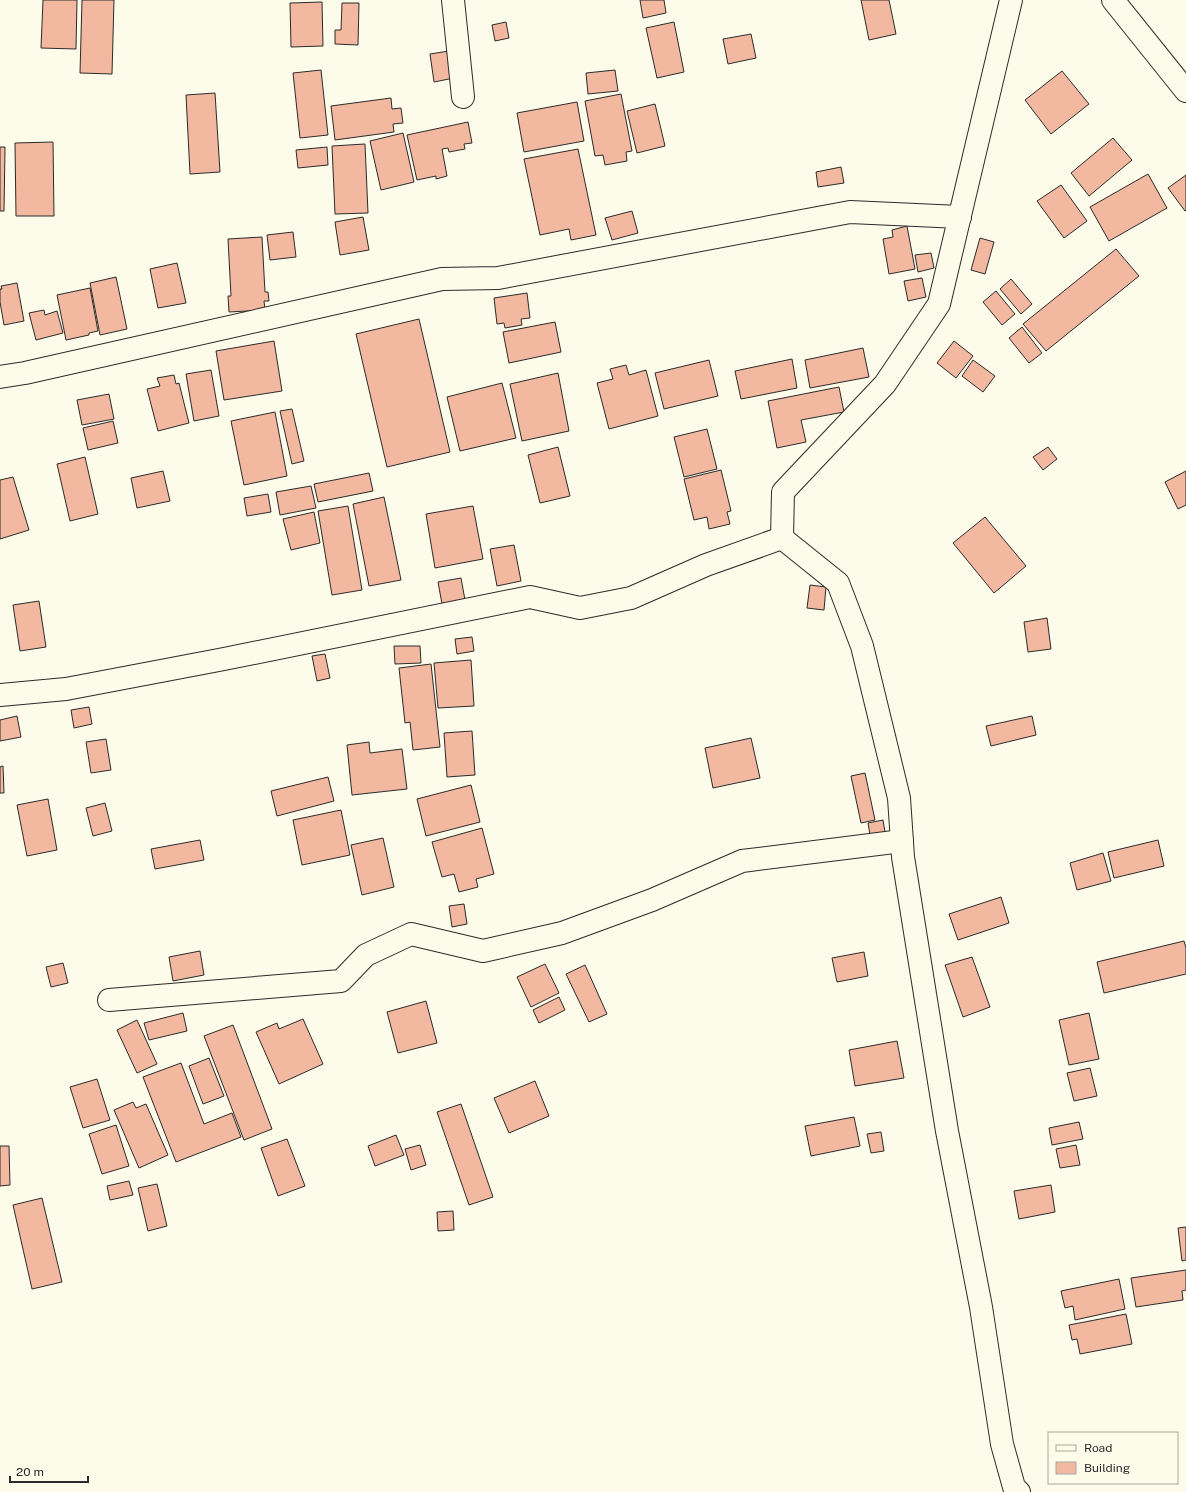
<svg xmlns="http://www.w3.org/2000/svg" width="1186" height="1492" font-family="'Public Sans',sans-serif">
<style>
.building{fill:#f2b8a0;stroke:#2b2b2b}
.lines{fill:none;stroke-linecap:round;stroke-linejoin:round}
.minor-casing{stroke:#2b2b2b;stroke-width:24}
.minor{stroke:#fdfbea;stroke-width:22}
</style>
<rect width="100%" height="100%" fill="#fdfbea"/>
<g class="building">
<path d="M43 0H77L76 49 41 48Z"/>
<path d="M82 0H114L112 74 80 73Z"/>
<path d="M640 0H664L666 13 643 18Z"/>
<path d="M861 0H889L896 34 869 40Z"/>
<path d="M322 2 323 46 291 47 290 3Z"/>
<path d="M342 3H359L358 45 335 44V30H341Z"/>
<path d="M506 22 509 38 495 41 492 25Z"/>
<path d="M674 22 684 72 657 78 646 28Z"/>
<path d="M751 34 756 58 728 64 723 39Z"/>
<path d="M449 51 454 78 434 82 430 54Z"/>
<path d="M321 70 328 135 300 138 293 73Z"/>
<path d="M615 70 618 91 588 94 586 73Z"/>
<path d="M1062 71 1089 104 1051 134 1025 100Z"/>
<path d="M215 93 220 172 190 174 186 95Z"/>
<path d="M621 94 632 151 626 152 627 161 605 165 603 155 595 156 585 101Z"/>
<path d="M391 98 392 109 401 108 403 123 393 124 394 132 335 140 331 106Z"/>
<path d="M577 102 584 141 524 152 517 113Z"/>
<path d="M655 104 665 146 637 153 627 111Z"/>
<path d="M468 122 472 143 464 144 465 149 449 152 448 148 442 149 447 176 436 179V176L417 180 407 135Z"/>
<path d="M403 133 414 182 381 190 370 141Z"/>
<path d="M1113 138 1132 160 1089 196 1071 173Z"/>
<path d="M53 142 54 216H16L15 143Z"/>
<path d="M365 144 368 213 335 214 332 146Z"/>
<path d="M0 147H5L4 211H0Z"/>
<path d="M327 147 328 165 298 168 296 150Z"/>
<path d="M578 149 596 235 571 240 569 229 540 235 524 159Z"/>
<path d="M841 167 844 183 818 187 816 172Z"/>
<path d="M1148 174 1167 208 1109 241 1090 207Z"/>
<path d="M1186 175V210L1185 211 1168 188Z"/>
<path d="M1061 185 1087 221 1064 238 1037 201Z"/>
<path d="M632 211 638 233 612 240 605 218Z"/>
<path d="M363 217 369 250 340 255 335 222Z"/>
<path d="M907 226 915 269 889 274 883 239 893 237 892 230Z"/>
<path d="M293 232 296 257 270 260 267 235Z"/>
<path d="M262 237 265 292H268L269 301H264L265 310 229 312 228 296H231L228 239Z"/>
<path d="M980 238 994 242 985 274 971 270Z"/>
<path d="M1116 249 1139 276 1046 351 1023 324Z"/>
<path d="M931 253 934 268 918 272 915 255Z"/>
<path d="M177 263 186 303 158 308 150 269Z"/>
<path d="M116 277 127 329 100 335 90 283Z"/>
<path d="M922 278 926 297 908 301 904 281Z"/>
<path d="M1011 279 1032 304 1021 314 1000 289Z"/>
<path d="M17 283 24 321 4 325 0 302V289H2L1 286Z"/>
<path d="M90 288 98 331 89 333V335L66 340 57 295Z"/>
<path d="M996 291 1015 314 1002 325 983 302Z"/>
<path d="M527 293 530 318 521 319 522 325 505 328 504 323 497 324 494 298Z"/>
<path d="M44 310 45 315 57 311 63 333 36 340 29 313Z"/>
<path d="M419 319 450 452 387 467 356 334Z"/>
<path d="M555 322 561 352 509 363 503 332Z"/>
<path d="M1022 327 1042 353 1029 363 1009 338Z"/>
<path d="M274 341 282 391 224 400 216 351Z"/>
<path d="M954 341 973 356 956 378 937 363Z"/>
<path d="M863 348 869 377 810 388 805 360Z"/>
<path d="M792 359 797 388 741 399 735 371Z"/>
<path d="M709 360 718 396 664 409 655 373Z"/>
<path d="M973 360 995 376 983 392 962 376Z"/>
<path d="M626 365 629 375 646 370 658 416 609 429 597 383 613 379 610 369Z"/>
<path d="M211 370 219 416 194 421 186 374Z"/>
<path d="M558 373 569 431 522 441 510 384Z"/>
<path d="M174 375 176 384 179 383 189 423 158 431 147 389 160 386 157 378Z"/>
<path d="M502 383 516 438 460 451 447 397Z"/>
<path d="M839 387 844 412 801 420 806 442 777 448 768 401Z"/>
<path d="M109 394 114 419 82 425 77 400Z"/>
<path d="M292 409 304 461 292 464 280 411Z"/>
<path d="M275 412 287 476 244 485 231 421Z"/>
<path d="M113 421 118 443 88 450 83 428Z"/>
<path d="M707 429 717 469 684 477 674 437Z"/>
<path d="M558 447 570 496 540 503 528 455Z"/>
<path d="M1048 447 1057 459 1043 470 1033 457Z"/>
<path d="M85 457 98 514 70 521 57 464Z"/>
<path d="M721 470 731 511 727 512 730 524 709 529 707 517 694 520 684 479Z"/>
<path d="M163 471 170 501 137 508 131 478Z"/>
<path d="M1186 471V505L1178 509 1165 482Z"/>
<path d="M369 473 373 491 318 502 314 484Z"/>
<path d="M13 477 29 530 0 539V480Z"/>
<path d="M311 486 316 508 280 515 276 492Z"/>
<path d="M268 494 271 512 247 516 244 498Z"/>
<path d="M384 497 401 580 369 586 353 504Z"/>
<path d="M348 506 362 590 332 595 318 511Z"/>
<path d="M473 506 483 559 435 568 426 514Z"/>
<path d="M314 512 320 543 291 550 283 519Z"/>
<path d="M985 517 1026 566 994 593 953 543Z"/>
<path d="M514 545 521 581 497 586 490 549Z"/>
<path d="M461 578 465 600 442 604 438 582Z"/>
<path d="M810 585 826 587 824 610 807 608Z"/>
<path d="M39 601 46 647 20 651 13 605Z"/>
<path d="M1047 618 1051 649 1028 652 1024 622Z"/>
<path d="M472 637 474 651 457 654 455 639Z"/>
<path d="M394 646H420L421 663 395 664Z"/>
<path d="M325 654 330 678 317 681 312 656Z"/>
<path d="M471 660 474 706 438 708 434 663Z"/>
<path d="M431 664 440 747 413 750 410 722 405 723 399 668Z"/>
<path d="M89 707 92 724 74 728 71 710Z"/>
<path d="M17 716 21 737 0 741V720Z"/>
<path d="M1032 716 1036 735 991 746 986 726Z"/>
<path d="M472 731 475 775 447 777 444 733Z"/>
<path d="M751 738 760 778 713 788 705 748Z"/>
<path d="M106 739 111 770 91 773 86 742Z"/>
<path d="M369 742 370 753 402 749 407 789 352 795 347 745Z"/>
<path d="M3 766 4 793H0V767Z"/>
<path d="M865 773 875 820 861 823 851 776Z"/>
<path d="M328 777 334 801 277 816 271 791Z"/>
<path d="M471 785 480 822 426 836 417 799Z"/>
<path d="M48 799 57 850 27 856 17 805Z"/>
<path d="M105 803 112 831 93 836 86 808Z"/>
<path d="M341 810 350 855 302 865 293 820Z"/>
<path d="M883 820 886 838 871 841 868 823Z"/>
<path d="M482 828 494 874 476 879 478 887 459 892 454 874 442 877 432 842Z"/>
<path d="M383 838 394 887 362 895 351 845Z"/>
<path d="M200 840 204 860 155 869 151 849Z"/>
<path d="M1158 840 1164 866 1114 878 1108 852Z"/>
<path d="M1103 853 1111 881 1077 890 1070 863Z"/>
<path d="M1001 897 1009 923 958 940 949 914Z"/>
<path d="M464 904 467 924 452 927 449 906Z"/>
<path d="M1184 941 1186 948V974L1104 993 1097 962Z"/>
<path d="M200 951 204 975 173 981 169 957Z"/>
<path d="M864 952 868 976 837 982 832 958Z"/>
<path d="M972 957 990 1007 963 1017 945 965Z"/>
<path d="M63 963 68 983 51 987 46 967Z"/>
<path d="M545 964 559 993 531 1007 517 977Z"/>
<path d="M585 965 607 1014 589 1022 566 974Z"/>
<path d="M559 997 565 1010 539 1023 533 1010Z"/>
<path d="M426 1001 437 1043 398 1053 387 1012Z"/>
<path d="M183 1013 187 1031 149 1040 144 1023Z"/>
<path d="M1089 1013 1099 1059 1069 1065 1059 1020Z"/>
<path d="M303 1019 323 1064 279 1084 256 1032 277 1023 279 1029Z"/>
<path d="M137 1020 157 1064 137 1073 117 1030Z"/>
<path d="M233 1025 272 1129 244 1140 204 1036Z"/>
<path d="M897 1041 904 1078 855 1086 849 1050Z"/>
<path d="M209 1058 224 1096 203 1104 189 1066Z"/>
<path d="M181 1063 204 1124 232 1113 241 1137 176 1162 143 1077Z"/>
<path d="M1090 1068 1097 1096 1074 1101 1067 1073Z"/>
<path d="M97 1079 110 1120 83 1128 70 1087Z"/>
<path d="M535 1081 549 1116 509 1133 494 1098Z"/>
<path d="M133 1102 136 1108 146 1104 168 1155 139 1168 114 1110Z"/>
<path d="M461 1104 493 1197 469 1205 437 1112Z"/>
<path d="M854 1117 860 1146 811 1156 805 1126Z"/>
<path d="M1079 1122 1083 1139 1052 1145 1049 1128Z"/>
<path d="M116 1125 129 1166 102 1174 89 1134Z"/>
<path d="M881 1132 884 1151 871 1153 867 1134Z"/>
<path d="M396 1135 404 1155 375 1166 368 1146Z"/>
<path d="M287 1139 305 1186 278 1196 261 1148Z"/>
<path d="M420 1145 426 1165 411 1170 405 1149Z"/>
<path d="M1076 1145 1080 1165 1060 1168 1056 1149Z"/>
<path d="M0 1146H9L10 1185 0 1186Z"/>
<path d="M129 1181 133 1195 110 1200 107 1186Z"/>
<path d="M157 1184 167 1226 148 1231 138 1188Z"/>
<path d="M1051 1185 1055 1212 1019 1219 1014 1191Z"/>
<path d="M42 1198 62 1282 32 1289 13 1205Z"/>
<path d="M453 1211 454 1230 438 1231 437 1212Z"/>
<path d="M1186 1227V1260L1182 1261 1178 1228Z"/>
<path d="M1186 1270V1290L1182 1291 1183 1300 1136 1307 1131 1278Z"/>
<path d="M1119 1279 1125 1309 1075 1320 1073 1306 1065 1308 1061 1291Z"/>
<path d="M1126 1314 1132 1344 1080 1354 1077 1339 1072 1340 1069 1325Z"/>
</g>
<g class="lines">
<g class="minor-casing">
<g id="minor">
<path d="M453 0 463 97"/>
<path d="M1113 0 1186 91"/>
<path d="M0 377 25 373 442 279 498 278 850 212 960 217"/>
<path d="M782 538 783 492 885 384 939 304 1011 0"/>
<path d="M0 695 66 689 224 659 530 597 580 608 631 598 706 565 782 538 838 583 862 646 899 798 903 857 947 1131 981 1307 1002 1444 1014 1487 1019 1492"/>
<path d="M109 1000 341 981 366 955 411 934 483 951 562 933 652 900 742 861 902 841"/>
</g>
</g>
<use href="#minor" class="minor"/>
</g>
<rect x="1048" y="1432" width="130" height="52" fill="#fdfbea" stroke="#a9a89e"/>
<rect x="1056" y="1445" width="20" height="6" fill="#fdfbea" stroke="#a9a89e"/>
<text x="1084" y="1452" font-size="12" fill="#2b2b2b">Road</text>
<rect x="1056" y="1462" width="20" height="12" fill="#f2b8a0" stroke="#a9a89e"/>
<text x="1084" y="1472" font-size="12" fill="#2b2b2b">Building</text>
<path d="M10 1476v6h78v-6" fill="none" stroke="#2b2b2b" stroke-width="2"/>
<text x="16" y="1476" font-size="12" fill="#2b2b2b" stroke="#fdfbea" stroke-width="3" paint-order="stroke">20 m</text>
</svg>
